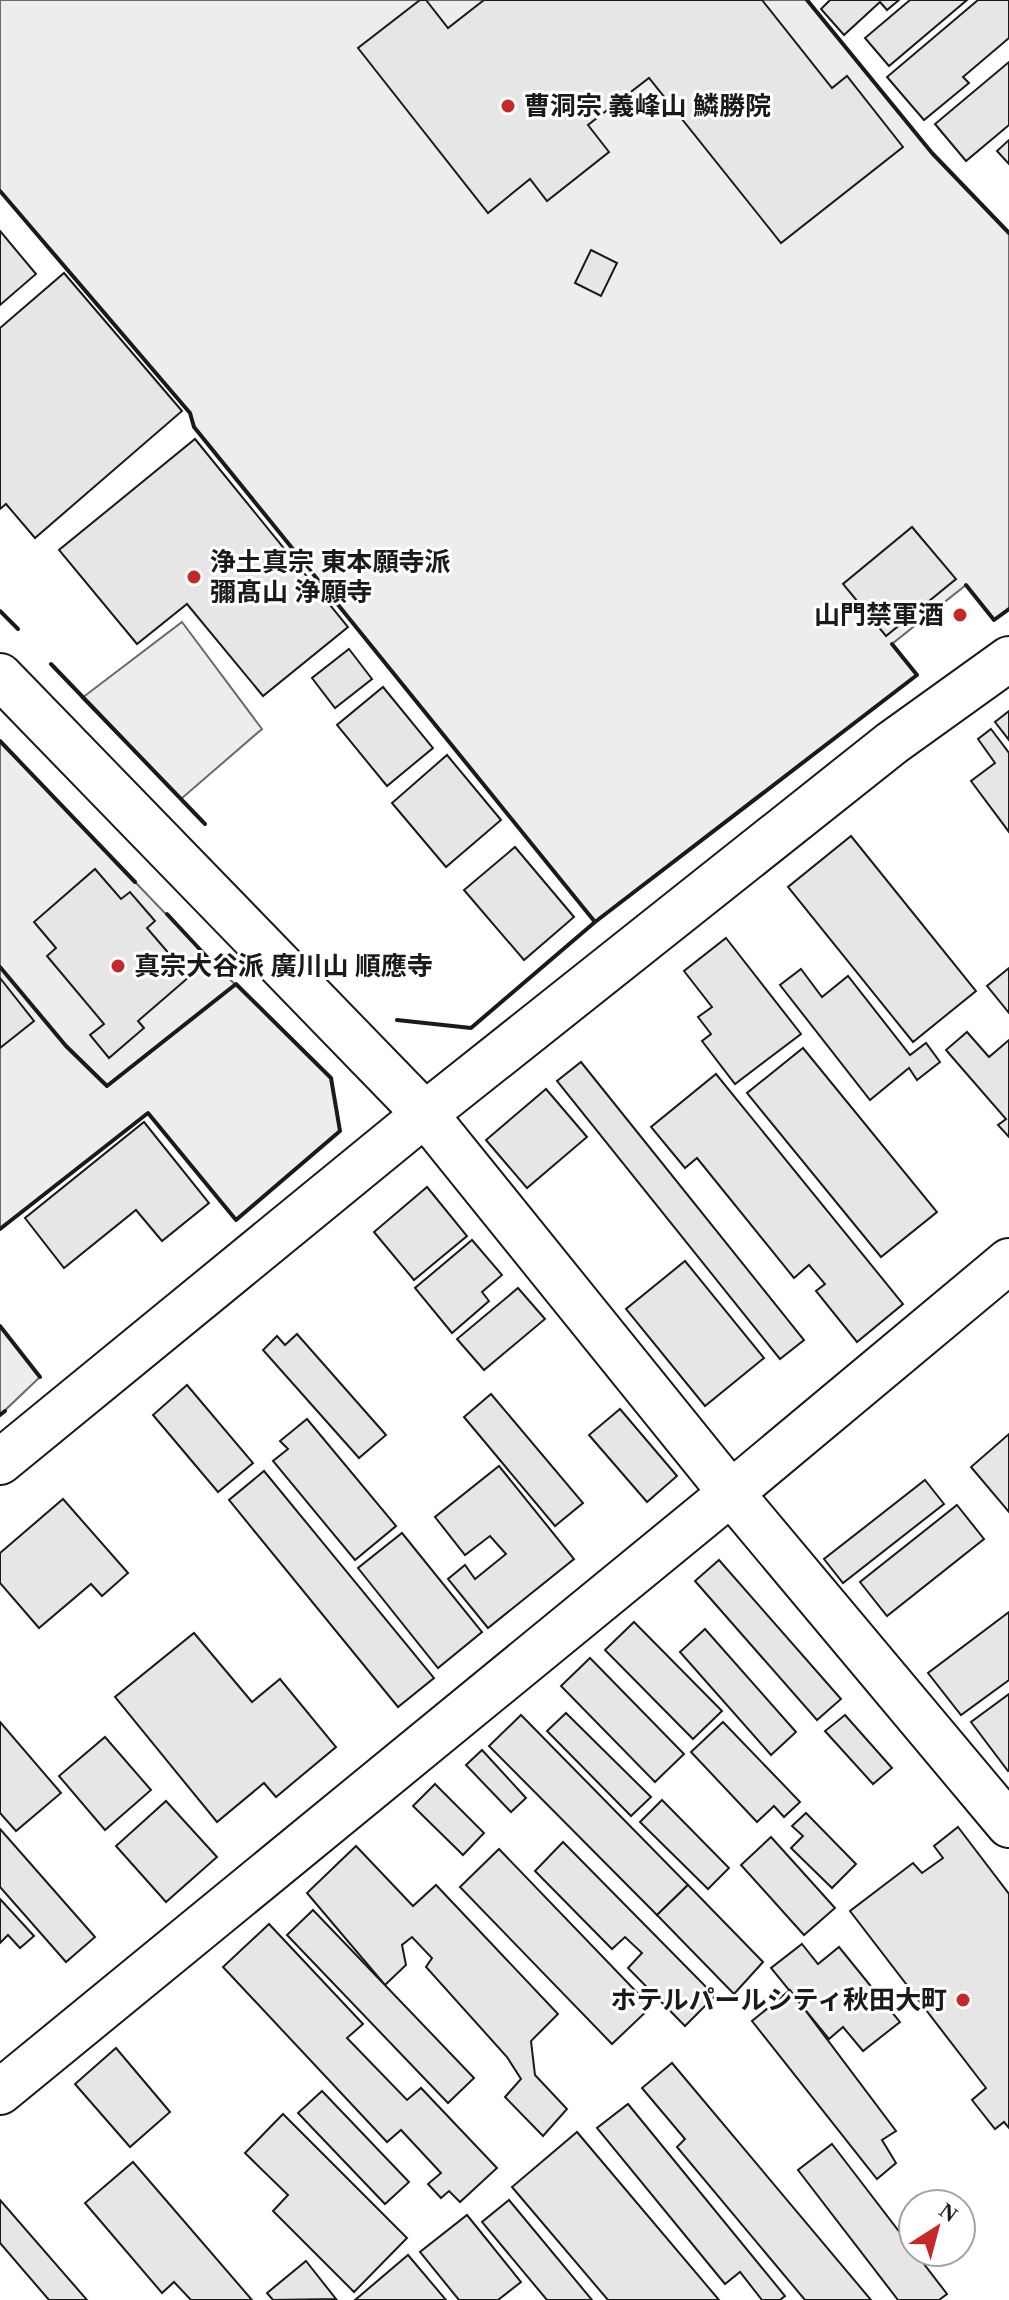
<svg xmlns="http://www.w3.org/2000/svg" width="1009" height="2300" font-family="'Times New Roman','Noto Sans JP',serif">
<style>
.built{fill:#ededed;stroke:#6a6a6a;stroke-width:2}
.building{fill:#e6e6e6;stroke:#1a1a1a;stroke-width:2}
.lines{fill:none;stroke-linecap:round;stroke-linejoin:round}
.minor-casing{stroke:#1a1a1a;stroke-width:48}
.tertiary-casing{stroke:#1a1a1a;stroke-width:48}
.minor{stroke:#fff;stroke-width:44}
.tertiary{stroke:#fff;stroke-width:44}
.wall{stroke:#1a1a1a;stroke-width:4}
.poi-dot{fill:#c62828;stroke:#fff;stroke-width:3}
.labels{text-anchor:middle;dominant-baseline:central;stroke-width:6;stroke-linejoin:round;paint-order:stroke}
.poi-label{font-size:26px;font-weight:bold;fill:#1a1a1a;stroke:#fff;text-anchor:start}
</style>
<rect width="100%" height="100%" fill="#fff"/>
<g class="built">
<path d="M0 0H807L932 153 1009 233V609L994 620 966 585 892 644 917 675 595 922 194 427 190 413 0 191Z"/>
<path d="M182 622 262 729 181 799 82 698Z"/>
<path d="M0 741 207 957 331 1078 340 1131 236 1220 148 1113 0 1229Z"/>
<path d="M0 1326 40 1377 0 1415Z"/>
</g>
<g class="building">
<path d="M420 0H426L448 28 484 0H762L832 88 847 76 903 147 781 243 649 78 588 125 609 152 547 201 530 179 488 213 358 48Z"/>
<path d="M830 0H899L887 10 880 2 844 35 821 9Z"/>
<path d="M910 0H967L889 66 865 38Z"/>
<path d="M978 0H1009V38L963 77 969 83 924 120 887 77Z"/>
<path d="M1009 62V125L966 161 935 124Z"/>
<path d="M1009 140V164L997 151Z"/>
<path d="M0 231 36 274 0 305Z"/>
<path d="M591 250 617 263 601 296 575 283Z"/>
<path d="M64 273 182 411 35 538 6 504 0 509V328Z"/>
<path d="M195 439 348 627 263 696 187 604 137 644 59 550Z"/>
<path d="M912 527 956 579 886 636 843 584Z"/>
<path d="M349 649 372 679 335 708 312 678Z"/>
<path d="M383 687 433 748 387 786 337 725Z"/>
<path d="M1009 711V740L995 722Z"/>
<path d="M991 729 1009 753V832L971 781 995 763 978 739Z"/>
<path d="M447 755 501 820 446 867 392 803Z"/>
<path d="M851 836 976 991 913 1042 788 887Z"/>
<path d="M515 847 574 917 524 960 464 890Z"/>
<path d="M95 869 121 899 130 892 155 921 147 928 189 977 138 1021 144 1028 109 1058 90 1035 104 1024 47 956 56 948 34 922Z"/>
<path d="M726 938 801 1034 735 1084 702 1041 711 1034 698 1017 712 1007 684 971Z"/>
<path d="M1009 968V1013L987 986Z"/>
<path d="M801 969 822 997 848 976 910 1055 926 1043 940 1062 917 1080 909 1068 870 1100 780 985Z"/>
<path d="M0 978 34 1021 0 1048Z"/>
<path d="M967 1032 989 1057 1009 1040V1137L998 1125 1006 1119 946 1050Z"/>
<path d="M803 1048 937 1212 881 1257 747 1093Z"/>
<path d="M581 1062 804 1340 780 1359 557 1081Z"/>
<path d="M716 1074 903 1304 857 1342 816 1291 825 1284 809 1265 794 1278 697 1158 685 1168 651 1127Z"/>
<path d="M546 1089 587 1137 527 1188 486 1140Z"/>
<path d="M144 1122 209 1203 162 1241 136 1210 64 1268 25 1218Z"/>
<path d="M427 1187 467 1236 414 1280 374 1232Z"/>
<path d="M472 1240 502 1275 482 1292 489 1301 452 1333 415 1288Z"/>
<path d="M685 1261 764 1358 705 1406 626 1309Z"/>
<path d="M518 1288 545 1319 484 1370 457 1339Z"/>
<path d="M297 1334 386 1435 359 1458 263 1350 277 1336 285 1345Z"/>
<path d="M187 1385 253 1463 218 1492 153 1415Z"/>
<path d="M491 1394 583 1503 555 1526 464 1417Z"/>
<path d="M620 1409 677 1476 647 1502 589 1435Z"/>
<path d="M307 1419 396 1526 355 1560 273 1461 288 1449 280 1441Z"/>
<path d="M1009 1434V1512L971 1467Z"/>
<path d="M499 1466 574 1559 488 1628 448 1579 465 1565 475 1579 506 1554 490 1536 465 1555 435 1517Z"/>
<path d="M264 1471 434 1678 398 1707 229 1500Z"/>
<path d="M925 1480 944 1504 843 1583 824 1559Z"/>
<path d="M63 1499 128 1573 102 1596 91 1584 39 1628 0 1583V1553Z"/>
<path d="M957 1505 984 1539 887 1616 860 1582Z"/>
<path d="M402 1533 482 1632 438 1668 358 1568Z"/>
<path d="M719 1560 841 1699 817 1720 695 1581Z"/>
<path d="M1009 1612V1680L961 1715 928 1673Z"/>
<path d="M634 1622 722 1711 693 1739 605 1650Z"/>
<path d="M705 1629 796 1732 771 1755 680 1652Z"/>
<path d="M194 1633 252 1702 280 1679 336 1747 276 1797 264 1783 217 1822 115 1697Z"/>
<path d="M590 1658 684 1754 655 1782 561 1686Z"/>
<path d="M1009 1694V1770L1008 1771 971 1722Z"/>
<path d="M566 1713 651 1797 631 1816 547 1731Z"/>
<path d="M521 1715 688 1885 657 1915 489 1746Z"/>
<path d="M845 1715 892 1768 873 1784 825 1731Z"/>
<path d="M0 1722 61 1793 16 1831 0 1813Z"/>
<path d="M723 1722 800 1802 784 1817 774 1806 757 1822 691 1752Z"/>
<path d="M105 1737 151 1790 105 1830 59 1776Z"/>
<path d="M482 1750 526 1798 511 1812 466 1765Z"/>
<path d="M435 1784 484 1833 463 1855 413 1806Z"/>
<path d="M662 1800 729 1868 708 1889 640 1822Z"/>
<path d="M166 1801 217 1857 166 1902 116 1846Z"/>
<path d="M806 1813 856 1864 832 1888 791 1848 803 1836 792 1826Z"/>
<path d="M958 1827 1009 1894V2128L1004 2122 995 2129 972 2100 986 2088 850 1911 913 1863 922 1873 943 1858 934 1846Z"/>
<path d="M0 1829 95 1937 66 1962 0 1887Z"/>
<path d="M771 1837 835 1908 804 1935 741 1865Z"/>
<path d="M563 1842 715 1996 685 2026 628 1968 642 1953 625 1937 612 1949 535 1871Z"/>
<path d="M356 1846 413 1906 436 1885 558 2014 531 2041 535 2075 567 2109 543 2136 505 2097 521 2079 507 2057 426 1967 432 1958 412 1937 402 1945 406 1965 385 1985 307 1893Z"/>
<path d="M499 1849 651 2007 612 2044 460 1887Z"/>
<path d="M688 1885 763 1962 734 1994 657 1915Z"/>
<path d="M0 1899 34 1936 20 1948 8 1935 0 1943Z"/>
<path d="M313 1910 474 2078 448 2103 287 1935Z"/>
<path d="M269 1924 363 2024 347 2038 407 2100 421 2088 497 2168 460 2202 449 2191 441 2198 428 2184 441 2173 401 2130 387 2142 223 1967Z"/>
<path d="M802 1944 818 1964 839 1947 900 2022 863 2051 843 2027 829 2039 771 1968Z"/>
<path d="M790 1990 896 2131 882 2140 896 2163 877 2179 752 2021Z"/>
<path d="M116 2048 170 2112 130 2147 75 2084Z"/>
<path d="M672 2063 871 2300H805L677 2147 685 2139 642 2088Z"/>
<path d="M322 2091 409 2182 385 2204 298 2113Z"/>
<path d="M628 2104 785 2296 780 2300H762L740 2272 725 2284 597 2128Z"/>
<path d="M283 2114 407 2238 354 2292 273 2211 288 2195 245 2153Z"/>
<path d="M577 2132 719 2300H608L512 2187Z"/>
<path d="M832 2144 947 2294 939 2300H898L798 2170Z"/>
<path d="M133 2162 252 2300H191L174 2282 162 2293 85 2203Z"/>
<path d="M0 2200 87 2300H49L0 2243Z"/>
<path d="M509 2200 592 2300H547L482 2222Z"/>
<path d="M467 2215 521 2282 498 2300H459L420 2252Z"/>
<path d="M408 2255 446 2300H355Z"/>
<path d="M306 2261 336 2299 273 2300 267 2293Z"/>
</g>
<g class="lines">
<g class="minor-casing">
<g id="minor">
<path d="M425 1114 731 1493 1009 1825"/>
<path d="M0 2092 731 1493 1009 1261"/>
</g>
</g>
<g class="tertiary-casing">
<g id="tertiary">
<path d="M0 676 425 1114"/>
<path d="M0 1462 425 1114 892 743 1009 659"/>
</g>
</g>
<use href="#minor" class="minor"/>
<use href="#tertiary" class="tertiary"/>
<g class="wall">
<path d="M807 0 932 153 1009 233"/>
<path d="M0 191 190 413 194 427 595 922"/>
<path d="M966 585 994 620 1009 609"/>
<path d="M0 611 18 629"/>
<path d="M51 664 205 824"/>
<path d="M0 741 135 882"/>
<path d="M167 914 207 957"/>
<path d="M0 967 66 1046 107 1086 236 984 331 1078 340 1131 236 1220 148 1113 0 1229"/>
<path d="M397 1020 471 1028 595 922 917 675 892 644"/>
<path d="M0 1326 40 1377"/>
<path d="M0 1415 5 1411"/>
</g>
</g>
<g class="poi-dot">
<circle cx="508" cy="106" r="8"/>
<circle cx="194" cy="577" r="8"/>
<circle cx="960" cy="615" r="8"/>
<circle cx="118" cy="966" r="8"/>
<circle cx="963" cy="2000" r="8"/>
</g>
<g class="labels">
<g class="poi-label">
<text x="524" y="106">曹洞宗 義峰山 鱗勝院</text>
<text x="210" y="562">浄土真宗 東本願寺派<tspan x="210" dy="30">彌髙山 浄願寺</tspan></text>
<text x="944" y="615" text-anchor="end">山門禁軍酒</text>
<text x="134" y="966">真宗大谷派 廣川山 順應寺</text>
<text x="947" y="2000" text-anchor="end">ホテルパールシティ秋田大町</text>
</g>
</g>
<g transform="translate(937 2228) rotate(36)"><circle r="38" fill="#ffffff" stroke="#a3a3a3" stroke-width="2"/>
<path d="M0-6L14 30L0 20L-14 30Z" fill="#c62828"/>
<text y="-12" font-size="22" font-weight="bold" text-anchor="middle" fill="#1a1a1a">N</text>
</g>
</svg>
